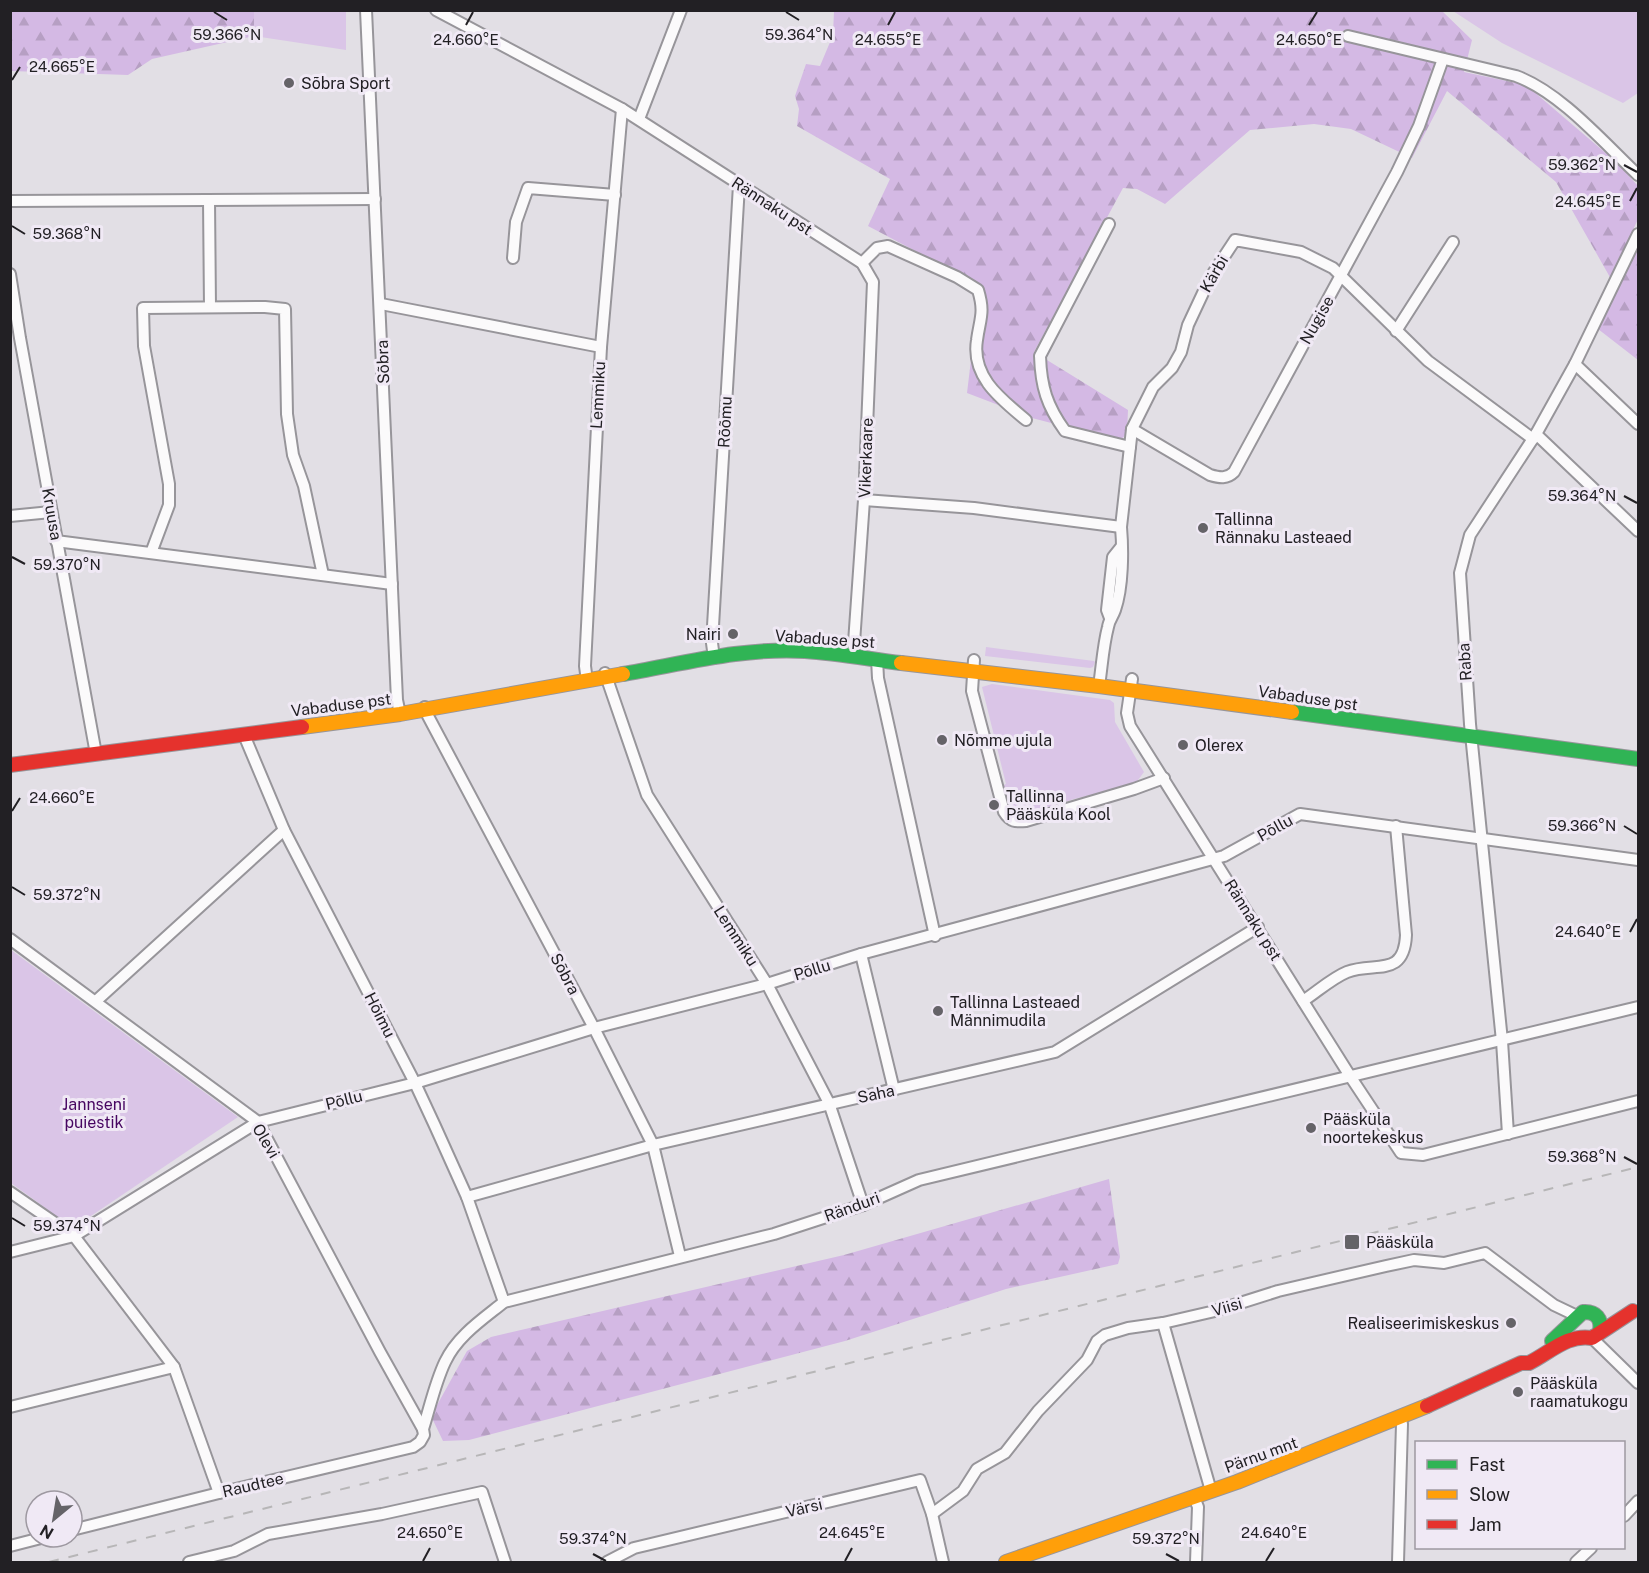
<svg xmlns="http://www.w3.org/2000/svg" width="1649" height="1573" font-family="'Public Sans',sans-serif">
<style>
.green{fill:#dac5e7}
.forest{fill:url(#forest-firs)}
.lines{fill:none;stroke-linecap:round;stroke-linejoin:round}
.street-casing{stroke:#97959a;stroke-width:14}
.fast-casing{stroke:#97959a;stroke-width:16}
.slow-casing{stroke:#97959a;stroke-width:16}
.jam-casing{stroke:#97959a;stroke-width:16}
.street{stroke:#fbfafb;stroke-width:10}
.fast{stroke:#30b455;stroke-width:14}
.slow{stroke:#ff9f0a;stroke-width:14}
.jam{stroke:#e5322d;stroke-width:14}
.rail{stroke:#b7b6b7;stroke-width:2;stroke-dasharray:10 10;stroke-linecap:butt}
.ticks{fill:none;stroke:#222024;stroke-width:2}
.poi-dot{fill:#656368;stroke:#f0e9f5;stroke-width:2}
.labels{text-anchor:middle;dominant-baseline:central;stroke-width:6;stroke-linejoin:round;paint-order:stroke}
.poi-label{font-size:16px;fill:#222024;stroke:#f0e9f5;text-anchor:start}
.street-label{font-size:16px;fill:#222024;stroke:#f0e9f5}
.park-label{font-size:16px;fill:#470661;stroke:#f0e9f5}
.ticks-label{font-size:15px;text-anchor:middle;fill:#222024;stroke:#f0e9f5;stroke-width:6;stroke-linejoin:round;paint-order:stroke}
</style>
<defs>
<pattern id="forest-firs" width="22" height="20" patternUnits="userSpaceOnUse" patternTransform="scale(1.5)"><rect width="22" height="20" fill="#d4b9e4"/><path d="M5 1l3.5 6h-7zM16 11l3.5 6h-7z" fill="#b69fc3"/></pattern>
</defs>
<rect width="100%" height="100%" fill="#e2dfe5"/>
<g class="green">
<path d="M254 11H346V50L254 36Z"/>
<path d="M1453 11H1638V93L1623 103 1502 43Z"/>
<path d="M986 647 1094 661 1095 662 1093 667 1090 668 985 656Z"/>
<path d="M992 684 1110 700 1114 703 1115 722 1144 772 1135 784 1074 799 1015 818 1008 813 1000 786 1006 784 982 687Z"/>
<path d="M11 950 238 1117 73 1228 11 1183Z"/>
</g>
<g class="forest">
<path d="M11 10 254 11V36L152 59 128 75 11 71Z"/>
<path d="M834 11H1442L1472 40 1464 72 1526 85 1615 161 1638 186V219L1611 279 1556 182 1447 91 1412 158 1351 129 1314 124 1250 130 1165 204 1137 189 1123 188 1034 352 1128 410 1127 433 1120 441 1032 418 967 393 980 285 868 226 890 179 797 126 799 109 795 96 806 64 820 66 833 35Z"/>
<path d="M1638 246V360L1598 329Z"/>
<path d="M1109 1179 1120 1257 1118 1264 1006 1289 845 1341 469 1440 443 1441 431 1416 467 1351 491 1337 844 1255Z"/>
</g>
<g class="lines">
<g class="street-casing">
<g id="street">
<path d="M366 10 397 700 400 714"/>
<path d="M436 10 622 109 862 263 873 282 864 500 853 657"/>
<path d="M1348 36 1516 76C1560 92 1603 142 1638 175"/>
<path d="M639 119 681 10"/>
<path d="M209 200 210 307"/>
<path d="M10 201 375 199"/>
<path d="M1109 224 1040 356C1041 387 1047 406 1065 431L1130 447"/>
<path d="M513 258 516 222 528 188 615 195"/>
<path d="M862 263 877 248 888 246 957 277 978 290C985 313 980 318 977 340 971 377 1001 399 1026 420"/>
<path d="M10 274 20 338 96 754"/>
<path d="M381 304 601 347"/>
<path d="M1396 331 1453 242"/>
<path d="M1575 364 1638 424"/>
<path d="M1132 429 1210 475C1220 478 1227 479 1234 472L1397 172 1419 126 1443 59"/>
<path d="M1536 434 1638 531"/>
<path d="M864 500 974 508 1121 527"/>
<path d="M10 516 51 512"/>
<path d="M56 541 392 584"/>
<path d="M151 553 169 505V484L144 346 143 308 265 307 285 309 287 414 293 455 304 486 323 575"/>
<path d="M1110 618 1107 610 1113 557 1121 547"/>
<path d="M714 658 712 643 739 185"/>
<path d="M877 659 878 678 935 936"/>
<path d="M974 660 972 691 1004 812C1010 822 1016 822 1026 821L1134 789 1164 778"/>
<path d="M605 673 647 795 767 984 829 1103 863 1205"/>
<path d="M1132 679 1127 713 1130 726 1350 1076 1401 1153 1423 1155 1638 1101"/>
<path d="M587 681 585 666 601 347 622 109"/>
<path d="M1099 686C1102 666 1103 646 1108 627 1109 620 1113 616 1115 610 1123 587 1123 550 1121 527L1132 429 1153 387 1172 368 1181 352 1188 325 1210 278 1235 240 1301 252 1333 268 1428 361 1533 439"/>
<path d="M425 707 428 716 594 1028 653 1145 680 1256"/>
<path d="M244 735 284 830 415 1083 435 1126 467 1197 504 1302"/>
<path d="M10 939 258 1122 380 1352 423 1429"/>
<path d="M861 954 894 1090"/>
<path d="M96 1001 284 830"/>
<path d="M1303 1001C1317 992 1332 978 1347 972 1374 961 1404 979 1406 935L1396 826"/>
<path d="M1508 1134 1502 1041 1470 724 1460 573 1470 535 1536 434 1575 364 1638 234"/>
<path d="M10 1192 74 1236 174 1367 219 1493"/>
<path d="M467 1197 653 1145 1055 1052 1258 927"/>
<path d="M10 1252 74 1236 258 1122 415 1083 594 1028 767 984 861 954 1224 856 1300 814 1638 860"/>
<path d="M1163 1323 1211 1491"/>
<path d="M1592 1338 1638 1383"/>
<path d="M10 1407 174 1367"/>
<path d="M1194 1497 1198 1507 1196 1562"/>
<path d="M932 1514 963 1491 977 1469 1005 1453 1038 1411 1087 1360 1097 1341 1105 1335 1128 1328 1163 1323 1215 1311 1278 1291 1386 1266 1414 1260 1444 1263 1485 1253 1554 1305 1577 1316"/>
<path d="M1624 1516 1638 1501"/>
<path d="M72 1530 219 1493 413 1447 420 1442 424 1435 423 1429C430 1407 435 1383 445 1362 457 1336 483 1319 504 1302L774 1234 863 1205 919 1180 1638 1007"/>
<path d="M10 1546 45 1537"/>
<path d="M189 1562 234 1551 268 1534 382 1514 482 1492 505 1562"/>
<path d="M607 1562 634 1548 920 1480 932 1514 943 1562"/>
<path d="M1398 1562 1402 1424 1400 1417"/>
<path d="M1576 1562 1591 1548"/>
</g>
</g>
<g class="fast-casing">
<g id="fast">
<path d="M623 674C682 664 744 647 805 651 837 653 869 659 901 663"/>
<path d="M1292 712 1638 759"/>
<path d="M1552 1341 1583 1312C1596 1311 1602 1319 1600 1331"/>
</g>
</g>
<g class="slow-casing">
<g id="slow">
<path d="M901 663 1099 686 1292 712"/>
<path d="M302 727 400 714 623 674"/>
<path d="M1006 1562 1237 1482 1427 1406"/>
</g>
</g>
<g class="jam-casing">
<g id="jam">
<path d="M10 765 302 727"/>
<path d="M1427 1406 1521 1363H1529C1551 1352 1567 1334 1592 1338L1633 1311"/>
</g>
</g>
<use href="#street" class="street"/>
<use href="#fast" class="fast"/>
<use href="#slow" class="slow"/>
<use href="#jam" class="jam"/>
<path class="rail" d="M49 1562 1638 1167"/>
</g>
<path class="ticks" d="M214 12 227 20M786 12 799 20M466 25 473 12M888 25 895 12M1309 25 1317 12M12 80 20 67M1624 165 1637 172M1630 201 1637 188M12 226 25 234M1624 496 1637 503M12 557 25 564M12 811 20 798M1624 826 1637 834M12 887 25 895M1630 932 1637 919M1624 1157 1637 1164M12 1218 25 1226M593 1554 606 1561M1166 1554 1179 1561M423 1561 430 1548M845 1561 852 1548M1266 1561 1274 1548"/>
<g class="poi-dot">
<circle cx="289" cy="83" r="6"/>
<circle cx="1203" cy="528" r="6"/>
<circle cx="733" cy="634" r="6"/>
<circle cx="942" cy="740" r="6"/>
<circle cx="1183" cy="745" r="6"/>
<circle cx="994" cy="805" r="6"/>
<circle cx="938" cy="1011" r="6"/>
<circle cx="1311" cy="1128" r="6"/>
<rect x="1344" y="1234" width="16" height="16" rx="3"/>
<circle cx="1511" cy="1323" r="6"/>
<circle cx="1518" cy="1392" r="6"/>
</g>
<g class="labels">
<g class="poi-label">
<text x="301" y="83">Sõbra Sport</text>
<text x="1215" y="519">Tallinna<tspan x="1215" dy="18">Rännaku Lasteaed</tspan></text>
<text x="721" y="634" text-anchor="end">Nairi</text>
<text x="954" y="740">Nõmme ujula</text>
<text x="1195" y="745">Olerex</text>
<text x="1006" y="796">Tallinna<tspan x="1006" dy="18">Pääsküla Kool</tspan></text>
<text x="950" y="1002">Tallinna Lasteaed<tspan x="950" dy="18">Männimudila</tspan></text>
<text x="1323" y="1119">Pääsküla<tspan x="1323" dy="18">noortekeskus</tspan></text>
<text x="1366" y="1242">Pääsküla</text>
<text x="1499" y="1323" text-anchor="end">Realiseerimiskeskus</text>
<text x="1530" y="1383">Pääsküla<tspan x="1530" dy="18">raamatukogu</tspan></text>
</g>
<g class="street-label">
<text transform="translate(772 206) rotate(33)">Rännaku pst</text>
<text transform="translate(1214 274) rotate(-60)">Kärbi</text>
<text transform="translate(1317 320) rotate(-61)">Nugise</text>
<text transform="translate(383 362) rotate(-92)">Sõbra</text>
<text transform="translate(598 395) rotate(-87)">Lemmiku</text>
<text transform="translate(725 422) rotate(-87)">Rõõmu</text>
<text transform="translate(866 458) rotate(-88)">Vikerkaare</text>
<text transform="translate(52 514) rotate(80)">Kruusa</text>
<text transform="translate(825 639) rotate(4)">Vabaduse pst</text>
<text transform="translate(1465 662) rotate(-94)">Raba</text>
<text transform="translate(1308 698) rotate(8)">Vabaduse pst</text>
<text transform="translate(341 705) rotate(-7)">Vabaduse pst</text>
<text transform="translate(1275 828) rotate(-29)">Põllu</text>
<text transform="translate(1253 920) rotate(58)">Rännaku pst</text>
<text transform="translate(736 936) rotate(57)">Lemmiku</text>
<text transform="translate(812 970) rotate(-17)">Põllu</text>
<text transform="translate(565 974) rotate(62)">Sõbra</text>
<text transform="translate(380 1015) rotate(63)">Hõimu</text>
<text transform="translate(876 1094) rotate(-12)">Saha</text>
<text transform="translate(344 1100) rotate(-14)">Põllu</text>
<text transform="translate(266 1141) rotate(59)">Olevi</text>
<text transform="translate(852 1207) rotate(-20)">Ränduri</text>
<text transform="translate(1227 1307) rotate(-16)">Viisi</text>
<text transform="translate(1261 1455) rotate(-20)">Pärnu mnt</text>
<text transform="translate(253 1485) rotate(-13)">Raudtee</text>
<text transform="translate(804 1508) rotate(-13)">Värsi</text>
</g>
<g class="park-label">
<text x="94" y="1104">Jannseni<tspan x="94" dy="18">puiestik</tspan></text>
</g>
</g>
<g class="ticks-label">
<text x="227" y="40">59.366°N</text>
<text x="799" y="40">59.364°N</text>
<text x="466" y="45">24.660°E</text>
<text x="888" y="45">24.655°E</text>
<text x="1309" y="45">24.650°E</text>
<text x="62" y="72">24.665°E</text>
<text x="1582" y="170">59.362°N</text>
<text x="1588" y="207">24.645°E</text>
<text x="67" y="239">59.368°N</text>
<text x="1582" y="501">59.364°N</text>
<text x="67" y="570">59.370°N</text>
<text x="62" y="803">24.660°E</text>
<text x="1582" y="831">59.366°N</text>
<text x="67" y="900">59.372°N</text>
<text x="1588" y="937">24.640°E</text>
<text x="1582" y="1162">59.368°N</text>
<text x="67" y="1231">59.374°N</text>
<text x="430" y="1538">24.650°E</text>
<text x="852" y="1538">24.645°E</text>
<text x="1274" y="1538">24.640°E</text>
<text x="593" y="1544">59.374°N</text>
<text x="1166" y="1544">59.372°N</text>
</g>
<rect width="1649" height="1573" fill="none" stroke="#222024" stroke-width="24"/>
<rect x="1415" y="1441" width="210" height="108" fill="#f0e9f5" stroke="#9e99a1" stroke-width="1.5"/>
<rect x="1427" y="1460" width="30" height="9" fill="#30b455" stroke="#9e99a1" stroke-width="1.5"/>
<text x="1469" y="1471" font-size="18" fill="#222024">Fast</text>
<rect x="1427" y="1490" width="30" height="9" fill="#ff9f0a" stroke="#9e99a1" stroke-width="1.5"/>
<text x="1469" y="1501" font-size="18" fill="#222024">Slow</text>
<rect x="1427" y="1520" width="30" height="9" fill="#e5322d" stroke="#9e99a1" stroke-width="1.5"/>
<text x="1469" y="1531" font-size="18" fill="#222024">Jam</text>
<g transform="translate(54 1519) rotate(210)"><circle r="28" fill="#f0e9f5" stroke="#9e99a1" stroke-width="1.5"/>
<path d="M0-4.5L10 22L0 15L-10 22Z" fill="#656368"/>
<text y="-9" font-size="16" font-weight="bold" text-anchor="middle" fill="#222024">N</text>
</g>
</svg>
